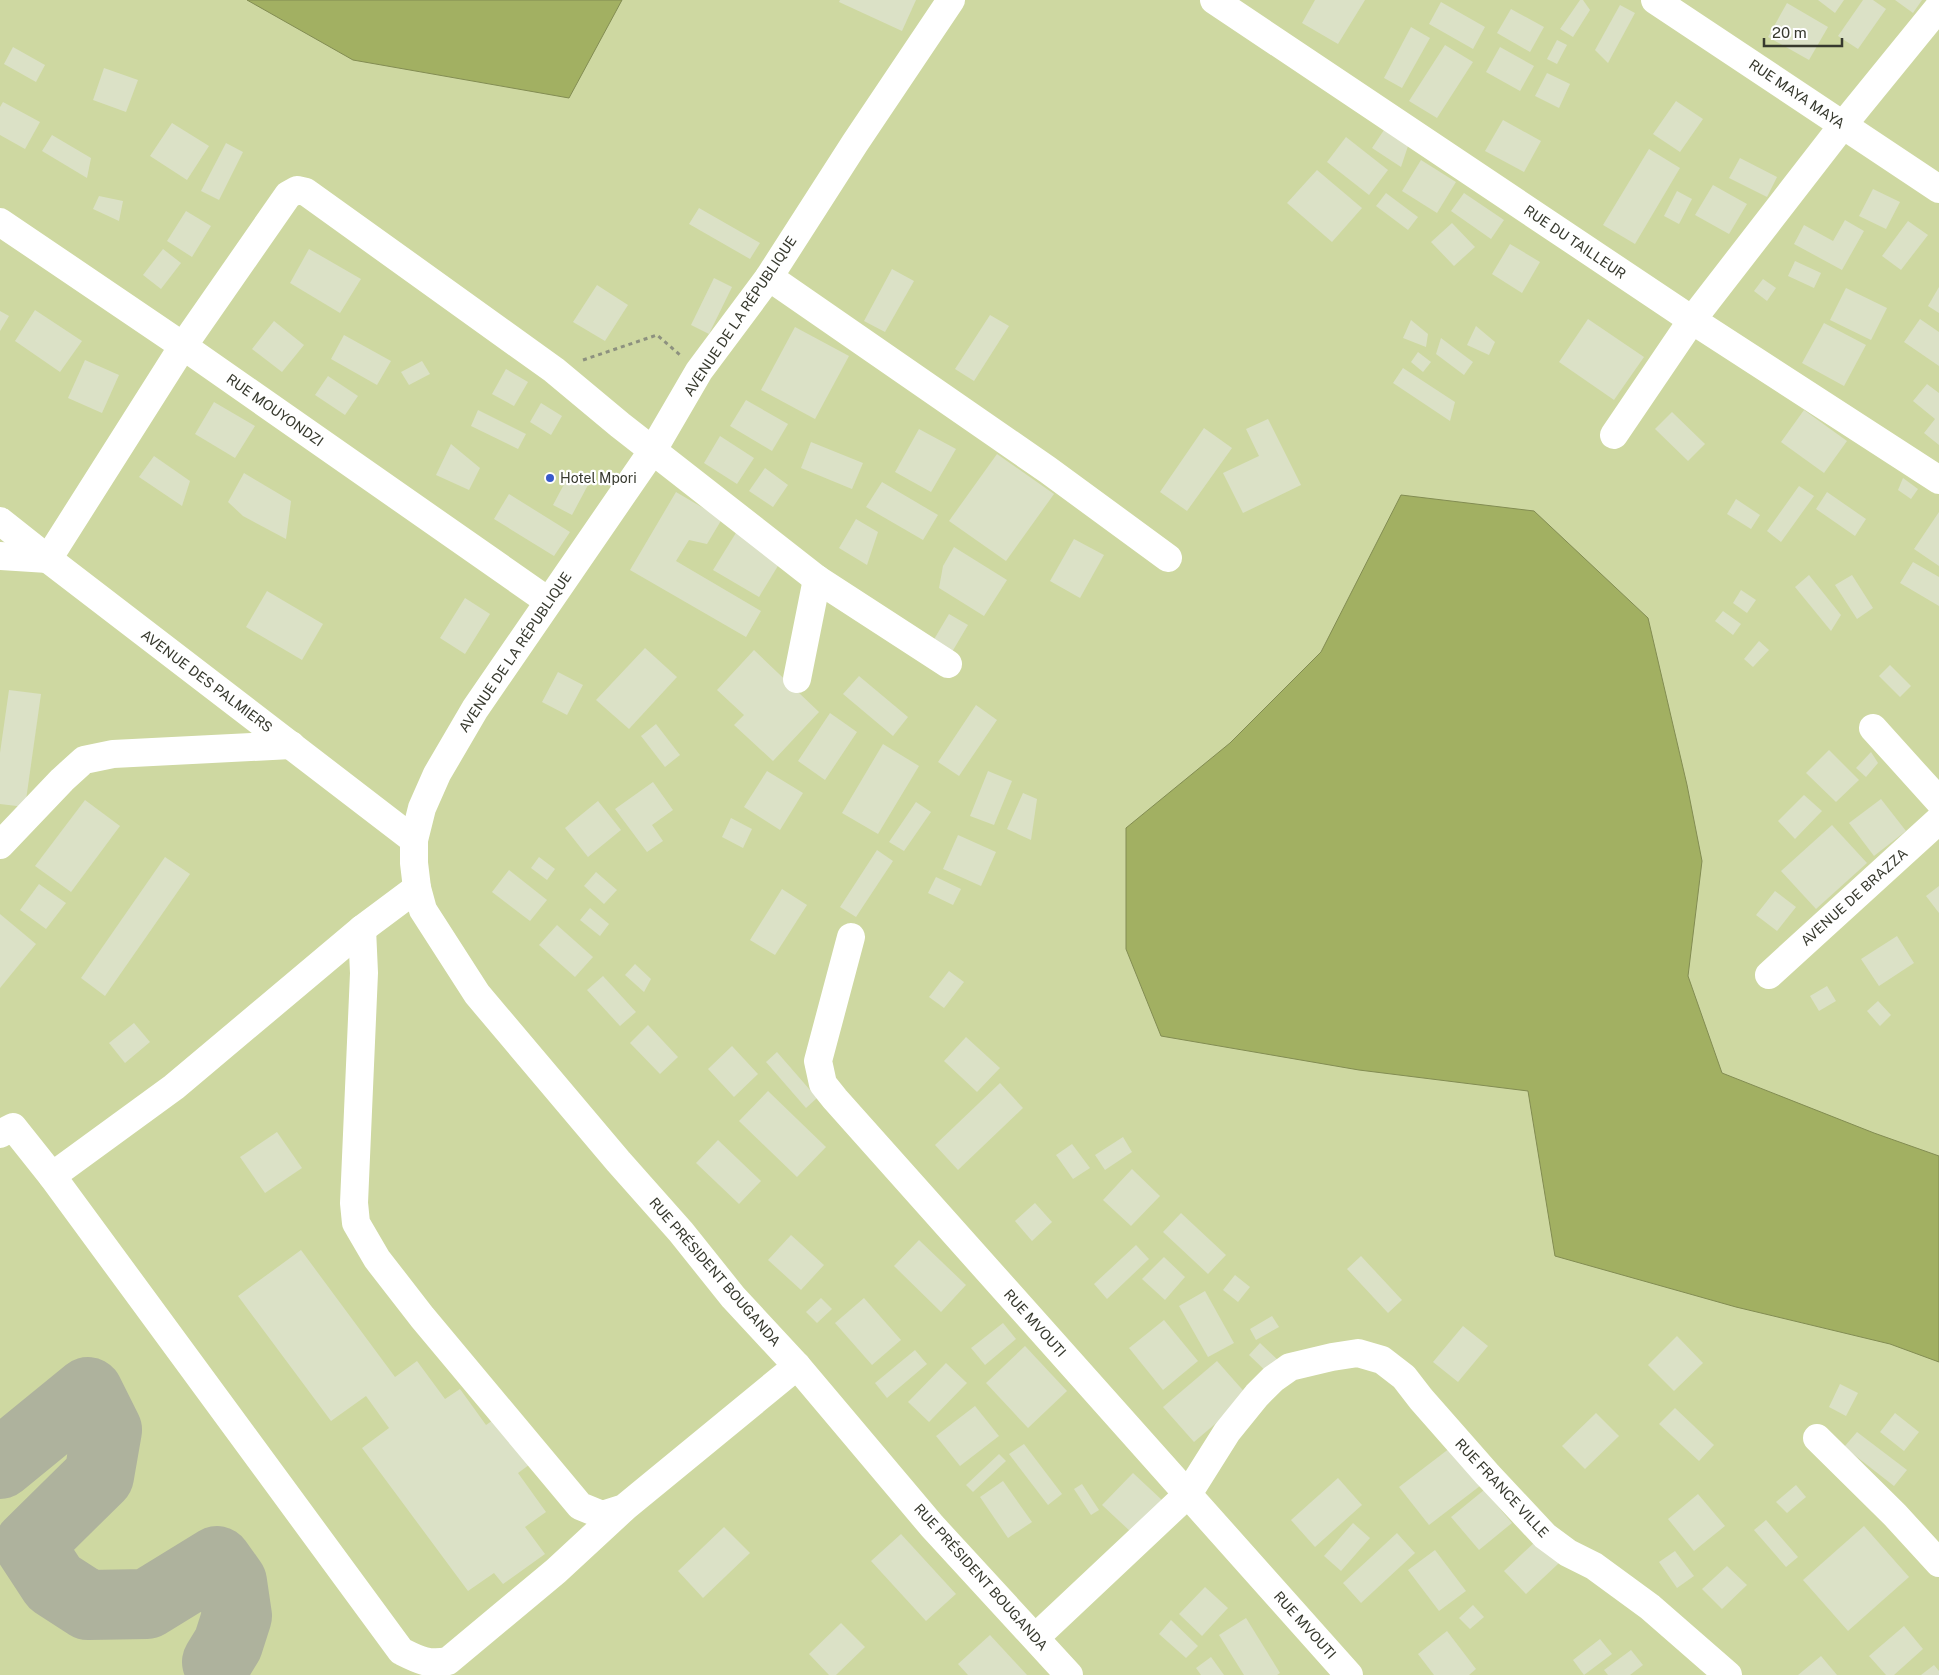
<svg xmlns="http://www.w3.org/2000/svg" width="1939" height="1675" font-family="'Public Sans',sans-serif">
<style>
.green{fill:#ced8a1}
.water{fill:#a2b062;stroke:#828c52}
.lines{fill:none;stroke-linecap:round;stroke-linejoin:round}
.taxiway{stroke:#aeb29d;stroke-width:70}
.building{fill:#dbe1c6}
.path{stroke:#8d917f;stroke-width:3;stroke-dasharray:4 4;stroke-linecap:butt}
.minor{stroke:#fff;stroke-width:28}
.poi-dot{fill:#385acb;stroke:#fff;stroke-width:2}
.labels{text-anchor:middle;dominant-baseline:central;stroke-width:4.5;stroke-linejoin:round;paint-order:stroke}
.street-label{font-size:14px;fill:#37392e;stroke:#fff}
.poi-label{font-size:14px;fill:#37392e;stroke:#fff;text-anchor:start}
</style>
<rect width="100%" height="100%" fill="#f6fce0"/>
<rect class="green" x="0" y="0" width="1939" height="1675"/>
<g class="water">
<path d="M247 0H622L569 98 353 60Z"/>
<path d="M1401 495 1534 511 1648 618 1687 785 1702 861 1688 976 1722 1073 1874 1133 1939 1156V1362L1890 1344 1736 1307 1555 1256 1528 1091 1359 1070 1161 1036 1126 949V828L1230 743 1321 652Z"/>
</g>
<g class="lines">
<path class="taxiway" d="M0 1464 88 1392 107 1430 99 1476 29 1545 54 1583 88 1605 147 1604 217 1561 232 1582 237 1616 228 1644 217 1662"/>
</g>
<g class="building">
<path d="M840 0H916L902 31 839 2Z"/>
<path d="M1315 0H1365L1338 44 1302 23Z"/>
<path d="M1580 0H1583L1590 10 1573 37 1560 29Z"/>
<path d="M1818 0H1844L1835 13Z"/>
<path d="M1863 0H1873L1886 9 1858 49 1838 36Z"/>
<path d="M1895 0H1922L1913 13Z"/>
<path d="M1441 2 1485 27 1473 49 1429 24Z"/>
<path d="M1787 3 1828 27 1809 60 1768 37Z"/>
<path d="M1620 5 1635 13 1608 63 1595 50Z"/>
<path d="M1511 9 1544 27 1530 52 1497 33Z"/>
<path d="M1411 27 1430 38 1402 88 1384 78Z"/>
<path d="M1557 40 1567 45 1557 64 1547 59Z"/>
<path d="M1445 45 1473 62 1437 118 1409 101Z"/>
<path d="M13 47 45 65 36 82 4 64Z"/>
<path d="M1500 47 1534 66 1520 91 1486 72Z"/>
<path d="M104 68 138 80 126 112 93 100Z"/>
<path d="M1547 73 1570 84 1559 108 1535 96Z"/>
<path d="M1676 101 1703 119 1680 152 1653 134Z"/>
<path d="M3 102 40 122 25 149 0 135V107Z"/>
<path d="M1503 120 1541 141 1524 172 1485 151Z"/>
<path d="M172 123 209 146 187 180 150 156Z"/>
<path d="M1384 130 1408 146 1401 167 1372 148Z"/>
<path d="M52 135 91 158 87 178 42 151Z"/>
<path d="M1346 137 1388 170 1369 195 1327 162Z"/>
<path d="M226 143 243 152 219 200 201 191Z"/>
<path d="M1649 149 1680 168 1635 244 1603 225Z"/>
<path d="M1740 158 1777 177 1767 197 1729 178Z"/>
<path d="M1421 160 1456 182 1437 213 1402 191Z"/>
<path d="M1317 170 1362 208 1332 242 1287 203Z"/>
<path d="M1713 185 1747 204 1729 234 1695 215Z"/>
<path d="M1873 189 1900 202 1886 229 1859 216Z"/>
<path d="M1677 191 1692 199 1679 224 1664 216Z"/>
<path d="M1386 193 1418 217 1408 230 1376 206Z"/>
<path d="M1464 193 1504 220 1491 239 1451 211Z"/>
<path d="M99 196 123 201 119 221 93 209Z"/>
<path d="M699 208 760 243 750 259 689 224Z"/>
<path d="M186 211 211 226 192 257 167 241Z"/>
<path d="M1845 220 1864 231 1842 270 1794 244 1804 225 1833 241Z"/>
<path d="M1908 221 1928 235 1901 270 1882 256Z"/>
<path d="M1452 223 1475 247 1454 266 1431 242Z"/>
<path d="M1510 244 1540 262 1522 293 1492 274Z"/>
<path d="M163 249 181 263 161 289 143 275Z"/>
<path d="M309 249 361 279 340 313 290 283Z"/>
<path d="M1795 261 1821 273 1814 288 1788 276Z"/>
<path d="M892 269 914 281 885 332 864 321Z"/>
<path d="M714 278 732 287 709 334 691 325Z"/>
<path d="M1763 279 1776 288 1767 301 1754 291Z"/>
<path d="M597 285 628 305 605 341 573 322Z"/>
<path d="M1939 287V313L1928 306Z"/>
<path d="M1846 288 1887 308 1871 340 1830 320Z"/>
<path d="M35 310 82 341 60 372 15 341Z"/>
<path d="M0 311 9 316 0 331Z"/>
<path d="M990 315 1009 326 974 381 955 369Z"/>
<path d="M1588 319 1644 357 1614 400 1559 362Z"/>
<path d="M1920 319 1939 332V366L1904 342Z"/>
<path d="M1411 320 1428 334 1426 347 1403 338Z"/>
<path d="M274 321 304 345 282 372 252 349Z"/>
<path d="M1824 323 1866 345 1844 386 1802 363Z"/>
<path d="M1476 326 1495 342 1489 355 1467 345Z"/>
<path d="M795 327 849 356 815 419 761 390Z"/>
<path d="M344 335 391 361 377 385 331 359Z"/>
<path d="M1441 338 1473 362 1464 375 1436 354Z"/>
<path d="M1418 352 1431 362 1423 372 1411 362Z"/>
<path d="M85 360 119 375 102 413 68 398Z"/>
<path d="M422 361 430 374 409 385 401 372Z"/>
<path d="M1403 368 1455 402 1450 421 1393 383Z"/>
<path d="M506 369 528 382 514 406 492 394Z"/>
<path d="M328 376 358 396 345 415 315 395Z"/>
<path d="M1927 384 1939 393V445L1924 433 1935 419 1913 401Z"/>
<path d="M746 400 788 424 772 451 730 426Z"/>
<path d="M214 402 255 426 235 458 195 434Z"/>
<path d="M541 403 562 416 551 435 530 422Z"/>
<path d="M478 410 526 434 518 449 471 426Z"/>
<path d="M1804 410 1847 441 1824 473 1781 442Z"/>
<path d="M1672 412 1705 444 1688 461 1655 429Z"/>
<path d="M1268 419 1301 485 1243 513 1223 473 1259 456 1246 429Z"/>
<path d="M1204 428 1232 448 1187 511 1160 492Z"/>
<path d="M919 429 956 449 931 492 895 472Z"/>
<path d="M720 436 754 458 737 484 704 463Z"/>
<path d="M811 442 863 463 852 489 801 468Z"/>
<path d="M451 444 480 468 469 490 436 475Z"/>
<path d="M997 454 1054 494 1006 561 949 521Z"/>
<path d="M154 456 190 481 182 506 139 477Z"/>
<path d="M765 468 788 485 773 507 749 491Z"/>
<path d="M244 473 291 501 286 539 243 516 228 502Z"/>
<path d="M569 475 588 485 572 515 553 505Z"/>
<path d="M1903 478 1918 489 1911 499 1898 490Z"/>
<path d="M882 482 938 515 923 540 866 507Z"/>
<path d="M1799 486 1814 496 1781 542 1767 531Z"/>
<path d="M676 492 722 519 707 544 689 540 676 561 761 611 746 637 630 570Z"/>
<path d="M1827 492 1866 519 1855 536 1816 509Z"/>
<path d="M509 494 570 532 554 556 494 519Z"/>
<path d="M1736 499 1760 515 1751 529 1727 514Z"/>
<path d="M1939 512V566L1914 549Z"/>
<path d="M856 519 878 532 867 565 839 548Z"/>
<path d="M739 528 784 556 759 597 713 570Z"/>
<path d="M1074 539 1104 555 1080 598 1050 581Z"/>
<path d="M954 547 1007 580 984 616 939 588 943 566Z"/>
<path d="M1913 562 1939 577V606L1900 583Z"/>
<path d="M1809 575 1841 615 1831 631 1795 587Z"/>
<path d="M1852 575 1873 608 1857 619 1835 585Z"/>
<path d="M1741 590 1756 600 1747 613 1733 603Z"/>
<path d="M267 591 323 624 302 660 246 627Z"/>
<path d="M465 598 490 614 465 654 440 638Z"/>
<path d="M1723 611 1741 624 1733 635 1715 621Z"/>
<path d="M949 614 968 625 952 652 933 641Z"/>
<path d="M1759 641 1769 650 1753 667 1744 659Z"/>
<path d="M645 648 677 677 629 729 596 700Z"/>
<path d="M754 650 819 712 773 761 734 725 744 715 717 690Z"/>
<path d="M1890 665 1911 686 1900 697 1879 676Z"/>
<path d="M558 672 583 685 567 715 542 702Z"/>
<path d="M859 676 908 717 893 736 843 694Z"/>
<path d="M9 690 41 694 25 807 0 804V753Z"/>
<path d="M976 705 997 720 959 776 938 762Z"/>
<path d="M830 713 857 732 825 780 798 761Z"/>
<path d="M656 724 680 755 665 767 641 736Z"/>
<path d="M883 744 919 766 878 834 842 813Z"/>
<path d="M1829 750 1859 780 1836 802 1806 773Z"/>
<path d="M1871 752 1878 763 1866 777 1856 768Z"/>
<path d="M767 771 803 793 780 830 744 807Z"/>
<path d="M988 771 1012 781 994 825 970 816Z"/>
<path d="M653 782 673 810 652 825 663 841 647 852 615 809Z"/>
<path d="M1023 793 1037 799 1031 840 1007 829Z"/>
<path d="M1804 795 1822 811 1795 839 1778 821Z"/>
<path d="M1881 799 1906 831 1874 856 1849 823Z"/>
<path d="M85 800 120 826 71 892 35 866Z"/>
<path d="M598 801 621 830 588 857 565 828Z"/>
<path d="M916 802 931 812 904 851 889 842Z"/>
<path d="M731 818 752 829 743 848 722 837Z"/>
<path d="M1832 825 1867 863 1816 909 1781 871Z"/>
<path d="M958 835 996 852 981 886 943 869Z"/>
<path d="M877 850 893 861 856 917 840 907Z"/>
<path d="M165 857 190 874 105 996 81 978Z"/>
<path d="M539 857 555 869 547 880 531 868Z"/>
<path d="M509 870 547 900 530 921 492 892Z"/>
<path d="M596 872 617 890 604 904 584 886Z"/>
<path d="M936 877 961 889 953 905 928 893Z"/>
<path d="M39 884 66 903 46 929 20 910Z"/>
<path d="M1939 886V913L1926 896Z"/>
<path d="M782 889 807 905 775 955 750 940Z"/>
<path d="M1775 891 1796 907 1777 931 1756 915Z"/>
<path d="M590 908 609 924 600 936 580 920Z"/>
<path d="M0 914 36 944 0 988Z"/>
<path d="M557 925 593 957 575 977 539 945Z"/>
<path d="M1897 936 1914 963 1879 986 1861 959Z"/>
<path d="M635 964 651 979 644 992 625 975Z"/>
<path d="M949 971 964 982 944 1008 929 997Z"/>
<path d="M603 976 636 1012 620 1026 587 990Z"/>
<path d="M1827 986 1836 1001 1819 1011 1810 996Z"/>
<path d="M1878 1001 1891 1015 1880 1026 1867 1011Z"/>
<path d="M134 1023 150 1042 125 1063 109 1043Z"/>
<path d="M648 1025 678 1057 660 1074 630 1043Z"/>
<path d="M966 1037 1000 1068 977 1092 944 1061Z"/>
<path d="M732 1046 758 1074 734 1097 708 1069Z"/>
<path d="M777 1052 817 1098 806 1108 766 1062Z"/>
<path d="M1000 1083 1023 1108 958 1170 935 1145Z"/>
<path d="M768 1091 826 1147 797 1177 739 1121Z"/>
<path d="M277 1132 302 1168 265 1193 240 1157Z"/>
<path d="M1123 1137 1132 1152 1105 1170 1095 1155Z"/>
<path d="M718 1140 761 1181 739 1204 696 1163Z"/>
<path d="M1072 1144 1090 1168 1073 1179 1056 1155Z"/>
<path d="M1132 1169 1160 1196 1131 1226 1103 1200Z"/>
<path d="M1035 1203 1052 1222 1032 1241 1015 1221Z"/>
<path d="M1181 1213 1226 1255 1208 1274 1163 1232Z"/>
<path d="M791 1235 824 1265 801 1290 768 1260Z"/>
<path d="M919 1240 966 1285 941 1312 894 1266Z"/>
<path d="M1136 1245 1149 1259 1107 1299 1094 1284Z"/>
<path d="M301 1250 395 1377 417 1361 445 1399 460 1389 486 1425 499 1416 533 1462 518 1473 546 1512 525 1527 545 1554 503 1584 494 1573 468 1591 362 1448 389 1428 366 1396 331 1421 238 1296Z"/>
<path d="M1361 1256 1402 1300 1388 1313 1347 1269Z"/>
<path d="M1164 1257 1185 1277 1165 1300 1142 1279Z"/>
<path d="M1235 1275 1250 1287 1238 1302 1223 1290Z"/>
<path d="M1205 1291 1234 1343 1208 1357 1179 1306Z"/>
<path d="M821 1298 832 1309 817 1323 806 1312Z"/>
<path d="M864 1298 901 1340 872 1365 835 1323Z"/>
<path d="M1272 1316 1279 1327 1256 1340 1250 1329Z"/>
<path d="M1164 1320 1198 1361 1163 1390 1129 1348Z"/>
<path d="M1003 1323 1016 1339 985 1365 971 1348Z"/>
<path d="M1463 1326 1488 1346 1458 1382 1433 1362Z"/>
<path d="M1677 1336 1703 1363 1674 1391 1648 1365Z"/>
<path d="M1260 1343 1284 1366 1273 1378 1249 1355Z"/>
<path d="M1025 1346 1067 1391 1028 1428 986 1383Z"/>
<path d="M915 1350 927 1364 887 1398 875 1383Z"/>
<path d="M1217 1361 1248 1396 1194 1442 1163 1407Z"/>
<path d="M946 1363 967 1383 929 1422 908 1402Z"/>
<path d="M1840 1384 1858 1393 1846 1416 1829 1407Z"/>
<path d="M975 1406 999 1436 960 1466 936 1436Z"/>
<path d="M1675 1408 1714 1445 1699 1461 1659 1424Z"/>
<path d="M1596 1413 1619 1436 1585 1469 1562 1446Z"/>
<path d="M1895 1413 1919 1432 1904 1451 1880 1432Z"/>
<path d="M1857 1432 1907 1470 1894 1486 1844 1447Z"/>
<path d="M1024 1444 1062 1494 1048 1505 1009 1454Z"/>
<path d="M1450 1448 1480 1486 1429 1525 1399 1487Z"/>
<path d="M999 1454 1006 1461 973 1492 966 1485Z"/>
<path d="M1133 1473 1163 1501 1132 1533 1102 1505Z"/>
<path d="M1338 1478 1362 1505 1315 1547 1291 1520Z"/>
<path d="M1003 1481 1032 1522 1008 1538 980 1497Z"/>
<path d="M1082 1484 1099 1510 1091 1515 1074 1489Z"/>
<path d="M1796 1485 1806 1497 1787 1513 1776 1502Z"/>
<path d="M1484 1490 1512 1523 1479 1550 1451 1517Z"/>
<path d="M1698 1494 1725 1526 1694 1551 1668 1519Z"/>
<path d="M1766 1520 1798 1557 1786 1567 1754 1530Z"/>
<path d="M1353 1523 1370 1538 1341 1571 1324 1556Z"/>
<path d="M1864 1526 1909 1577 1848 1631 1803 1580Z"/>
<path d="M724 1527 750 1553 703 1598 678 1571Z"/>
<path d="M1397 1533 1415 1553 1361 1603 1343 1583Z"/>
<path d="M901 1534 956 1594 926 1621 871 1561Z"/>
<path d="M1537 1540 1559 1563 1526 1594 1504 1571Z"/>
<path d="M1435 1550 1466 1591 1439 1611 1408 1570Z"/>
<path d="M1675 1551 1694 1576 1677 1588 1659 1562Z"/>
<path d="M1727 1566 1747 1585 1722 1609 1702 1589Z"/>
<path d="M1205 1587 1228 1608 1202 1636 1179 1614Z"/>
<path d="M1473 1605 1484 1617 1470 1629 1459 1618Z"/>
<path d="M1246 1618 1280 1673 1277 1675H1244L1219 1635Z"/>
<path d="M1171 1620 1198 1646 1186 1658 1159 1634Z"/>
<path d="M841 1623 865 1647 836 1675H829L809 1654Z"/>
<path d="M1904 1626 1923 1649 1894 1675H1886L1869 1656Z"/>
<path d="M1447 1631 1476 1669 1469 1675H1434L1418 1654Z"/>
<path d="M990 1635 1027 1675H968L958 1664Z"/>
<path d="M1600 1639 1612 1654 1584 1675 1573 1660Z"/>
<path d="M1631 1650 1643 1665 1630 1675H1608L1604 1670Z"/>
<path d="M1821 1656 1837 1675H1798Z"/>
<path d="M1211 1657 1224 1675H1201L1196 1668Z"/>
<path d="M1934 1665 1939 1671V1675H1921Z"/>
</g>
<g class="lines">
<path class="path" d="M583 360 657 335 680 355"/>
<g class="minor">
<path d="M951 0 855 143 769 277 699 371 653 450 475 709 437 774 422 808 414 840V863L417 888 423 910 477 994 618 1161 681 1232 733 1297 797 1366 932 1526 1069 1675"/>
<path d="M1214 0 1692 320 1939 480"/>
<path d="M1655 0 1939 189"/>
<path d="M0 222 183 346 548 601"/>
<path d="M769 277 1048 470 1168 558"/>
<path d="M1614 435 1692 320 1843 125 1939 7"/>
<path d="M0 521 48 559 414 840"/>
<path d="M0 556 48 559 183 346 288 195 297 190 306 192 554 370 620 425 817 579 948 664"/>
<path d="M797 679 817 579"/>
<path d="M1873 728 1939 801"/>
<path d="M0 845 62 780 84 760 113 754 291 745"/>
<path d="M362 929 364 973 354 1203 356 1223 377 1259 422 1317 580 1506 602 1515 624 1508 797 1366"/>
<path d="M851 937 818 1061 823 1084 835 1099 1349 1675"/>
<path d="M1769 975 1939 820"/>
<path d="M0 1134 13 1127 52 1176 174 1087 362 929 417 888"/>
<path d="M52 1176 401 1651C419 1660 428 1665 448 1661L556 1571 623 1509"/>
<path d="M1817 1438 1895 1515 1939 1563"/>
<path d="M1036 1637 1188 1494 1227 1432 1257 1395 1273 1379 1290 1367 1332 1357 1358 1353 1382 1360 1404 1377 1421 1399 1487 1474 1545 1536 1568 1553 1594 1566 1650 1607 1728 1675"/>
</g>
</g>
<circle class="poi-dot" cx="550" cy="478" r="5"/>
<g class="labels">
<g class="street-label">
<text transform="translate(1797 94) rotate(34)">RUE MAYA MAYA</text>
<text transform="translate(1575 242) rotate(34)">RUE DU TAILLEUR</text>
<text transform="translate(740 316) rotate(-56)">AVENUE DE LA RÉPUBLIQUE</text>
<text transform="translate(275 410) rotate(35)">RUE MOUYONDZI</text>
<text transform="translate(515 652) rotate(-56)">AVENUE DE LA RÉPUBLIQUE</text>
<text transform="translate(207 681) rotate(37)">AVENUE DES PALMIERS</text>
<text transform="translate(1854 897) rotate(-42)">AVENUE DE BRAZZA</text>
<text transform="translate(715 1272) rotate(49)">RUE PRÉSIDENT BOUGANDA</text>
<text transform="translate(1035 1323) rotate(48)">RUE MVOUTI</text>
<text transform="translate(1502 1488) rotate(47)">RUE FRANCE VILLE</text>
<text transform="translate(981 1577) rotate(48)">RUE PRÉSIDENT BOUGANDA</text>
<text transform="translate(1305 1625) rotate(48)">RUE MVOUTI</text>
</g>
<g class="poi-label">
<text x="560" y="478">Hotel Mpori</text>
</g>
</g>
<path d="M1764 38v8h78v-8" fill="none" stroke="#37392e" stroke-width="2.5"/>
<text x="1772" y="38" font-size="15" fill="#37392e" stroke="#ffffff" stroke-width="4" paint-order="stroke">20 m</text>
</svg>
